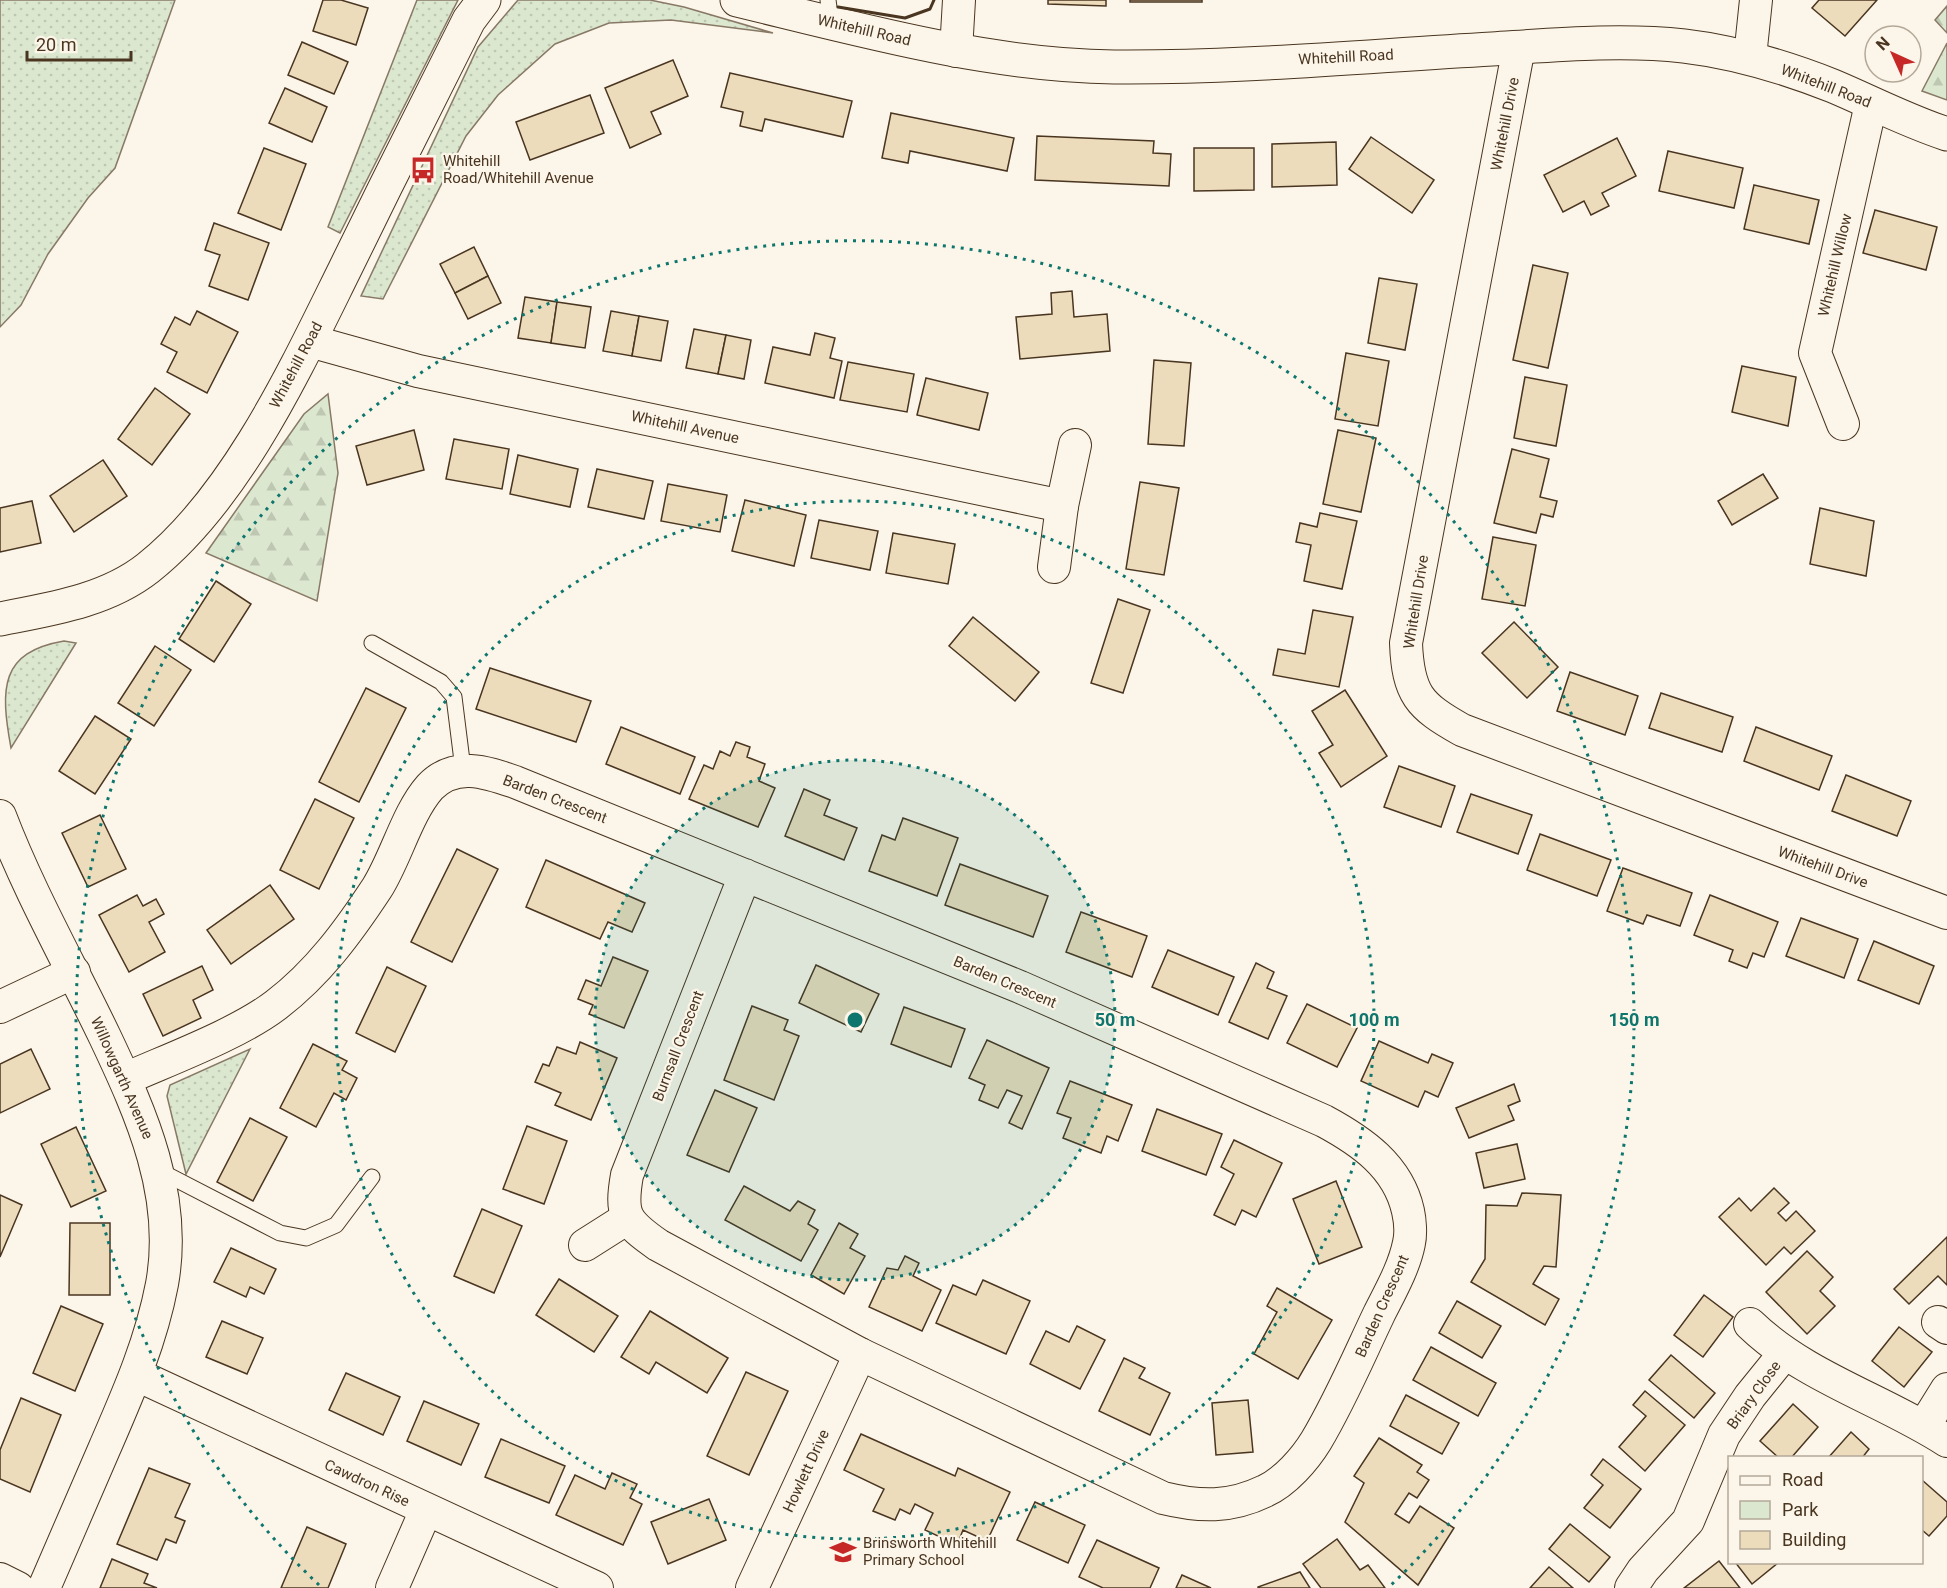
<svg xmlns="http://www.w3.org/2000/svg" width="1947" height="1588" font-family="Roboto,sans-serif">
<style>
.green{fill:url(#green-dots);stroke:#887966;stroke-width:1.5}
.forest{fill:url(#forest-firs);stroke:#887966;stroke-width:1.5}
.building{fill:#ecdcbc;stroke:#4a3520;stroke-width:1.5}
.lines{fill:none;stroke-linecap:round;stroke-linejoin:round}
.lane-casing{stroke:#4a3520;stroke-width:17}
.street-casing{stroke:#4a3520;stroke-width:34}
.secondary-casing{stroke:#4a3520;stroke-width:35}
.lane{stroke:#fbf6e9;stroke-width:15}
.street{stroke:#fbf6e9;stroke-width:32}
.secondary{stroke:#fbf6e9;stroke-width:33}
.wall{stroke:#4a3520;stroke-width:3}
.ring{fill:none;stroke:#0f766e;stroke-width:3;stroke-dasharray:3 6}
.labels{text-anchor:middle;dominant-baseline:central;stroke-width:4.5;stroke-linejoin:round;paint-order:stroke}
.street-label{font-size:15px;fill:#4a3520;stroke:#fbf6e9}
.poi-label{font-size:15px;fill:#4a3520;stroke:#fbf6e9;text-anchor:start}
.centre{fill:#0f766e;stroke:#fbf6e9;stroke-width:3}
.ring-label{font-size:18px;text-anchor:middle;font-weight:bold;fill:#0f766e;stroke:#fbf6e9;stroke-width:4.5;stroke-linejoin:round;paint-order:stroke}
</style>
<defs>
<pattern id="green-dots" width="8" height="8" patternUnits="userSpaceOnUse" patternTransform="scale(1.5)"><rect width="8" height="8" fill="#dce7d0"/><path d="M2 2h.1M6 6h.1" fill="none" stroke="#bec7b2" stroke-width="1.8" stroke-linecap="round"/></pattern>
<pattern id="forest-firs" width="22" height="20" patternUnits="userSpaceOnUse" patternTransform="scale(1.5)"><rect width="22" height="20" fill="#dce7d0"/><path d="M5 1l3.5 6h-7zM16 11l3.5 6h-7z" fill="#bec7b2"/></pattern>
</defs>
<rect width="100%" height="100%" fill="#fbf6e9"/>
<g class="green">
<path d="M0 0H175L115 168 88 198 48 254 21 305 0 327Z"/>
<path d="M417 0H458L340 233 328 227Z"/>
<path d="M518 0H650L684 7 773 33 671 20 609 23 555 44 498 95 466 136 383 299 361 296 478 47Z"/>
<path d="M64 641 76 643 11 748C0 688 0 652 64 641Z"/>
<path d="M250 1049 186 1174 167 1096 170 1085Z"/>
</g>
<g class="forest">
<path d="M1947 6V33L1935 20Z"/>
<path d="M1947 43V100L1922 91Z"/>
<path d="M328 394 338 473 317 601 206 553 304 414Z"/>
</g>
<g class="building">
<path d="M323 0H341L368 8 356 45 313 31Z"/>
<path d="M1048 0H1106V6L1048 4Z"/>
<rect x="1130" y="0" width="72" height="2"/>
<path d="M1819 0H1877L1845 36 1812 8Z"/>
<path d="M302 42 348 62 334 94 288 75Z"/>
<path d="M673 60 688 96 651 112 661 134 630 148 605 88Z"/>
<path d="M730 73 852 101 843 137 765 119 762 131 740 126 743 112 721 107Z"/>
<path d="M285 88 327 107 312 142 269 123Z"/>
<path d="M590 95 604 133 530 160 516 122Z"/>
<path d="M891 113 1014 138 1007 171 910 151 908 163 882 158Z"/>
<path d="M1037 136 1154 141 1153 153 1171 154 1169 186 1035 180Z"/>
<path d="M1371 137 1434 180 1412 213 1349 169Z"/>
<path d="M1617 138 1636 176 1602 193 1609 206 1591 215 1584 201 1563 212 1544 175Z"/>
<path d="M1336 142 1337 185 1272 187V144Z"/>
<path d="M264 148 306 164 281 230 238 213Z"/>
<path d="M1194 148H1254V190L1194 191Z"/>
<path d="M1668 151 1743 168 1734 208 1659 191Z"/>
<path d="M1754 185 1819 200 1809 244 1744 229Z"/>
<path d="M1875 210 1937 227 1926 270 1863 253Z"/>
<path d="M214 223 269 243 248 300 209 286 220 255 205 250Z"/>
<path d="M474 247 488 276 455 293 440 264Z"/>
<path d="M1533 265 1568 273 1548 368 1513 360Z"/>
<path d="M488 276 501 303 468 319 455 293Z"/>
<path d="M1379 278 1417 284 1405 350 1368 343Z"/>
<path d="M1072 291 1074 317 1107 314 1110 351 1020 359 1016 317 1052 314 1051 293Z"/>
<path d="M525 297 557 302 551 343 518 338Z"/>
<path d="M557 302 591 307 585 348 551 343Z"/>
<path d="M197 311 238 332 207 393 167 372 177 352 161 344 175 317 190 325Z"/>
<path d="M611 311 639 316 632 356 603 351Z"/>
<path d="M639 316 668 321 661 361 632 356Z"/>
<path d="M694 329 726 335 718 374 686 368Z"/>
<path d="M815 333 835 338 830 358 842 361 834 398 765 383 773 347 810 355Z"/>
<path d="M726 335 751 340 744 379 718 374Z"/>
<path d="M1346 353 1389 361 1378 426 1335 419Z"/>
<path d="M1154 360 1191 363 1184 446 1148 444Z"/>
<path d="M848 362 914 374 907 412 840 400Z"/>
<path d="M1742 366 1796 377 1788 426 1732 412Z"/>
<path d="M1525 377 1567 385 1556 446 1514 438Z"/>
<path d="M926 378 988 393 979 430 917 415Z"/>
<path d="M155 388 190 414 152 465 118 439Z"/>
<path d="M414 430 424 470 367 485 356 446Z"/>
<path d="M1338 430 1376 438 1361 512 1323 504Z"/>
<path d="M454 439 509 449 502 489 446 479Z"/>
<path d="M1512 449 1549 459 1540 497 1557 501 1553 517 1541 514 1536 533 1494 523Z"/>
<path d="M518 455 578 469 570 507 510 494Z"/>
<path d="M103 460 127 496 74 532 50 496Z"/>
<path d="M597 469 653 481 644 519 588 507Z"/>
<path d="M1763 474 1778 498 1732 525 1718 501Z"/>
<path d="M1140 482 1179 488 1164 575 1126 569Z"/>
<path d="M668 484 727 495 720 532 661 521Z"/>
<path d="M745 500 806 515 794 566 732 551Z"/>
<path d="M32 501 41 543 0 552V508Z"/>
<path d="M1820 508 1874 521 1866 576 1810 564Z"/>
<path d="M1320 513 1357 521 1342 589 1304 581 1311 545 1296 542 1300 523 1317 527Z"/>
<path d="M819 520 878 531 870 570 811 558Z"/>
<path d="M893 533 955 544 948 584 886 573Z"/>
<path d="M1493 537 1536 545 1525 606 1482 599Z"/>
<path d="M216 581 251 604 214 662 179 639Z"/>
<path d="M1118 599 1150 610 1123 693 1091 683Z"/>
<path d="M1313 610 1353 617 1339 687 1273 675 1278 649 1305 654Z"/>
<path d="M973 617 1039 672 1015 701 949 646Z"/>
<path d="M1514 622 1558 667 1527 698 1482 653Z"/>
<path d="M155 646 191 670 154 726 118 703Z"/>
<path d="M490 668 591 701 576 742 476 709Z"/>
<path d="M1570 672 1638 696 1625 735 1557 711Z"/>
<path d="M366 688 406 708 359 802 319 782Z"/>
<path d="M1345 690 1387 756 1341 787 1319 753 1333 745 1312 711Z"/>
<path d="M1661 693 1733 717 1722 752 1649 728Z"/>
<path d="M95 716 131 739 95 794 59 771Z"/>
<path d="M621 727 695 757 680 794 606 764Z"/>
<path d="M1756 727 1832 756 1819 790 1744 761Z"/>
<path d="M736 742 750 747 747 757 765 764 759 781 775 788 758 827 689 799 704 765 713 769 720 751 730 756Z"/>
<path d="M1399 766 1455 786 1441 827 1384 807Z"/>
<path d="M1846 775 1911 801 1897 836 1832 811Z"/>
<path d="M804 789 830 800 824 815 857 828 844 860 785 836Z"/>
<path d="M1471 794 1532 815 1518 854 1457 832Z"/>
<path d="M315 799 354 818 319 889 280 870Z"/>
<path d="M100 815 126 869 88 887 62 833Z"/>
<path d="M903 818 958 838 937 896 869 871 882 835 895 840Z"/>
<path d="M1540 834 1611 860 1597 896 1527 870Z"/>
<path d="M457 849 498 869 452 962 411 942Z"/>
<path d="M546 860 645 903 632 932 608 922 600 939 526 907Z"/>
<path d="M960 864 1048 896 1033 937 945 905Z"/>
<path d="M1623 868 1692 893 1680 926 1647 915 1643 924 1607 911Z"/>
<path d="M270 885 294 919 231 964 207 930Z"/>
<path d="M137 895 143 906 156 899 164 914 149 922 165 952 129 972 99 915Z"/>
<path d="M1710 895 1778 922 1764 957 1753 953 1747 968 1729 961 1733 950 1694 935Z"/>
<path d="M1081 912 1147 936 1132 977 1066 952Z"/>
<path d="M1801 918 1858 939 1844 978 1786 956Z"/>
<path d="M1874 941 1934 966 1919 1004 1858 980Z"/>
<path d="M1168 950 1234 977 1218 1015 1152 987Z"/>
<path d="M613 957 648 971 624 1028 589 1014 593 1005 578 999 586 980 601 986Z"/>
<path d="M1256 963 1274 972 1267 988 1287 996 1268 1039 1229 1022Z"/>
<path d="M816 965 879 994 861 1032 799 1003Z"/>
<path d="M202 966 213 990 193 1000 201 1018 163 1036 143 994Z"/>
<path d="M387 967 426 986 395 1052 356 1033Z"/>
<path d="M1307 1004 1357 1028 1337 1067 1287 1043Z"/>
<path d="M752 1006 788 1020 784 1030 799 1036 774 1100 724 1080Z"/>
<path d="M904 1007 965 1029 951 1067 891 1044Z"/>
<path d="M987 1040 1049 1068 1022 1129 1009 1123 1022 1096 1007 1090 998 1108 979 1100 985 1085 969 1078Z"/>
<path d="M1379 1041 1428 1063 1432 1054 1453 1063 1438 1097 1425 1091 1418 1107 1361 1081Z"/>
<path d="M580 1042 617 1058 591 1120 555 1105 561 1093 535 1082 543 1064 549 1066 557 1047 576 1054Z"/>
<path d="M313 1044 347 1061 342 1070 357 1078 346 1100 334 1093 316 1127 280 1108Z"/>
<path d="M31 1049 50 1089 0 1113V1064Z"/>
<path d="M1070 1081 1132 1105 1118 1141 1107 1136 1101 1153 1063 1138 1071 1118 1057 1113Z"/>
<path d="M1514 1084 1520 1101 1508 1106 1514 1120 1469 1138 1456 1108Z"/>
<path d="M715 1090 757 1108 729 1172 687 1155Z"/>
<path d="M1157 1109 1222 1134 1206 1175 1142 1151Z"/>
<path d="M250 1118 287 1137 253 1201 217 1182Z"/>
<path d="M527 1126 567 1141 544 1204 503 1189Z"/>
<path d="M76 1127 106 1191 71 1207 41 1144Z"/>
<path d="M1234 1140 1282 1163 1256 1217 1242 1210 1235 1225 1214 1215 1234 1174 1221 1167Z"/>
<path d="M1517 1144 1525 1179 1484 1188 1476 1153Z"/>
<path d="M1336 1181 1362 1247 1319 1264 1293 1199Z"/>
<path d="M744 1186 790 1211 798 1201 815 1210 808 1224 818 1230 801 1261 725 1220Z"/>
<path d="M1774 1188 1789 1203 1778 1213 1786 1221 1796 1211 1815 1231 1791 1254 1784 1247 1766 1265 1719 1217 1739 1198 1751 1211Z"/>
<path d="M1522 1193 1561 1195 1556 1267 1544 1266 1533 1284 1559 1299 1545 1325 1471 1282 1485 1259 1486 1205 1517 1206Z"/>
<path d="M0 1195 22 1205 0 1257Z"/>
<path d="M482 1209 522 1226 494 1293 454 1276Z"/>
<path d="M70 1223H110V1295H69Z"/>
<path d="M839 1223 858 1234 850 1248 865 1256 844 1294 811 1275Z"/>
<path d="M1947 1237V1285L1938 1276 1909 1304 1894 1289Z"/>
<path d="M231 1248 276 1269 264 1294 250 1287 246 1297 214 1282Z"/>
<path d="M1807 1251 1833 1277 1820 1291 1835 1306 1807 1334 1766 1292Z"/>
<path d="M905 1256 919 1263 913 1276 941 1290 922 1331 869 1307 887 1268 898 1270Z"/>
<path d="M559 1279 618 1316 594 1352 536 1315Z"/>
<path d="M983 1280 1030 1301 1006 1354 936 1323 953 1285 976 1295Z"/>
<path d="M1277 1288 1332 1320 1298 1379 1254 1354 1277 1312 1267 1306Z"/>
<path d="M1704 1295 1733 1317 1703 1357 1674 1335Z"/>
<path d="M1457 1301 1501 1326 1482 1358 1439 1333Z"/>
<path d="M61 1306 103 1324 75 1391 33 1373Z"/>
<path d="M650 1311 728 1358 707 1393 656 1362 649 1374 621 1357Z"/>
<path d="M222 1321 263 1338 247 1374 206 1357Z"/>
<path d="M1077 1326 1105 1340 1080 1389 1030 1364 1046 1331 1069 1342Z"/>
<path d="M1899 1327 1932 1352 1904 1387 1872 1361Z"/>
<path d="M1431 1347 1496 1383 1478 1416 1413 1380Z"/>
<path d="M1671 1355 1715 1393 1694 1418 1649 1380Z"/>
<path d="M1124 1358 1145 1368 1139 1378 1170 1393 1150 1435 1099 1411Z"/>
<path d="M746 1372 788 1391 749 1475 707 1456Z"/>
<path d="M346 1373 400 1397 383 1435 329 1410Z"/>
<path d="M1645 1391 1685 1425 1645 1471 1619 1447 1646 1416 1633 1405Z"/>
<path d="M1406 1395 1459 1423 1442 1454 1390 1426Z"/>
<path d="M21 1398 61 1415 30 1492 0 1479V1450Z"/>
<path d="M1248 1400 1253 1452 1216 1455 1212 1403Z"/>
<path d="M424 1401 479 1424 461 1465 407 1441Z"/>
<path d="M1793 1404 1818 1427 1791 1458H1779L1760 1441Z"/>
<path d="M1851 1432 1869 1449 1862 1458H1828Z"/>
<path d="M861 1434 955 1476 958 1468 1010 1492 987 1541 963 1530 957 1545 925 1530 933 1513 915 1504 910 1514 900 1509 895 1520 873 1511 884 1489 844 1470Z"/>
<path d="M1379 1438 1422 1465 1417 1472 1429 1480 1417 1498 1409 1493 1395 1514 1409 1523 1420 1506 1454 1528 1418 1585 1345 1522 1364 1483 1354 1476Z"/>
<path d="M501 1439 565 1466 549 1503 485 1477Z"/>
<path d="M1603 1459 1641 1489 1610 1528 1584 1508 1603 1485 1591 1475Z"/>
<path d="M149 1468 190 1484 175 1517 185 1521 176 1543 166 1539 157 1560 117 1544Z"/>
<path d="M612 1473 637 1484 630 1498 642 1504 623 1545 556 1515 575 1475 605 1489Z"/>
<path d="M1922 1480 1947 1502V1516L1929 1536 1922 1530Z"/>
<path d="M709 1499 726 1540 668 1564 651 1522Z"/>
<path d="M1035 1502 1085 1525 1068 1563 1017 1540Z"/>
<path d="M1570 1524 1610 1557 1589 1582 1549 1549Z"/>
<path d="M307 1527 346 1544 328 1588H281Z"/>
<path d="M1337 1539 1360 1570 1368 1565 1385 1588H1321L1303 1564Z"/>
<path d="M1097 1540 1159 1568 1150 1588H1103L1079 1577Z"/>
<path d="M112 1559 148 1574 144 1583 157 1588H100Z"/>
<path d="M1719 1561 1740 1588H1684Z"/>
<path d="M1735 1562H1779L1752 1584Z"/>
<path d="M1549 1567 1573 1588H1530Z"/>
<path d="M1300 1572 1310 1588H1258V1587Z"/>
<path d="M1182 1575 1211 1588H1176Z"/>
</g>
<g class="lines">
<g class="lane-casing">
<g id="lane">
<path d="M828 0 831 22"/>
<path d="M372 643 441 682 454 697 463 769"/>
<path d="M158 1170 280 1233 306 1238 336 1225 372 1177"/>
</g>
</g>
<g class="street-casing">
<g id="street">
<path d="M1519 47 1406 643C1408 694 1419 706 1462 730L1947 913"/>
<path d="M956 51 959 0"/>
<path d="M1750 57 1756 0"/>
<path d="M310 341 418 371 1062 506"/>
<path d="M1843 424 1815 353 1871 104"/>
<path d="M1054 567 1062 506 1075 445"/>
<path d="M0 816C29 892 70 964 105 1037 142 1115 178 1196 162 1284 151 1342 128 1394 105 1447 85 1494 64 1541 44 1588"/>
<path d="M0 1007 74 972"/>
<path d="M125 1079C170 1059 238 1034 276 1005 318 973 348 932 377 888 396 858 407 813 430 787 455 761 486 772 515 782L1020 987 1324 1121C1361 1141 1398 1166 1408 1211 1410 1220 1411 1234 1409 1243 1404 1268 1390 1292 1379 1314 1359 1356 1340 1401 1316 1441 1305 1459 1285 1482 1265 1491 1230 1508 1200 1507 1163 1498L860 1354 658 1245C625 1222 620 1215 627 1175L745 875"/>
<path d="M585 1245 626 1219"/>
<path d="M1938 1322 1947 1328"/>
<path d="M1750 1324C1806 1378 1882 1399 1947 1441"/>
<path d="M137 1375 597 1588"/>
<path d="M1924 1426 1947 1389"/>
<path d="M0 1579 18 1588"/>
<path d="M392 1588 426 1510"/>
<path d="M752 1588 860 1354"/>
<path d="M1631 1588 1643 1570 1688 1521 1724 1435 1750 1396 1784 1354"/>
</g>
</g>
<g class="secondary-casing">
<g id="secondary">
<path d="M737 0C861 30 986 65 1114 67 1240 68 1366 56 1492 49 1554 45 1621 39 1684 46 1735 52 1785 67 1833 86 1871 102 1907 121 1947 134"/>
<path d="M0 619C51 609 106 601 148 568 236 498 295 370 344 271 385 187 427 103 469 20L484 0"/>
</g>
</g>
<use href="#lane" class="lane"/>
<use href="#street" class="street"/>
<use href="#secondary" class="secondary"/>
<path class="wall" d="M838 7 905 18 930 9 934 0"/>
</g>
<circle cx="855" cy="1020" r="260" fill="#0f766e" fill-opacity=".12"/>
<g class="ring">
<circle cx="855" cy="1020" r="260"/>
<circle cx="855" cy="1020" r="519"/>
<path d="M319 1585A779 779 0 1 1 1391 1585"/>
</g>
<defs>
<g id="bus-bare" transform="scale(2.07)"><path d="M-5-6H5V4H4V6H2V4H-2V6H-4V4H-5ZM-3.5-4V0h7V-4ZM-3.5 1.2v1.5H-2V1.2ZM2 1.2v1.5H3.5V1.2Z" fill="#c62828" stroke="#fbf6e9" stroke-width="2.5" paint-order="stroke"/></g>
<g id="school-bare" transform="scale(2.07)"><path d="M0-5L7-2L0 1L-7-2ZM-4 1L0 2.5L4 1V4Q0 6-4 4Z" fill="#c62828" stroke="#fbf6e9" stroke-width="2.5" paint-order="stroke"/></g>
</defs>
<g fill-rule="evenodd">
<use href="#bus-bare" x="423" y="170"/>
<use href="#school-bare" x="843" y="1552"/>
</g>
<g class="labels">
<g class="street-label">
<text transform="translate(864 30) rotate(13)">Whitehill Road</text>
<text transform="translate(1346 57) rotate(-3)">Whitehill Road</text>
<text transform="translate(1826 86) rotate(21)">Whitehill Road</text>
<text transform="translate(1505 124) rotate(-79)">Whitehill Drive</text>
<text transform="translate(1835 265) rotate(-77)">Whitehill Willow</text>
<text transform="translate(296 365) rotate(-62)">Whitehill Road</text>
<text transform="translate(685 427) rotate(12)">Whitehill Avenue</text>
<text transform="translate(1416 602) rotate(-81)">Whitehill Drive</text>
<text transform="translate(555 799) rotate(21)">Barden Crescent</text>
<text transform="translate(1823 867) rotate(20)">Whitehill Drive</text>
<text transform="translate(1005 982) rotate(23)">Barden Crescent</text>
<text transform="translate(678 1046) rotate(-69)">Burnsall Crescent</text>
<text transform="translate(122 1078) rotate(66)">Willowgarth Avenue</text>
<text transform="translate(1382 1306) rotate(-66)">Barden Crescent</text>
<text transform="translate(1754 1395) rotate(-54)">Briary Close</text>
<text transform="translate(806 1471) rotate(-65)">Howlett Drive</text>
<text transform="translate(367 1483) rotate(25)">Cawdron Rise</text>
</g>
<g class="poi-label">
<text x="443" y="161">Whitehill<tspan x="443" dy="17">Road/Whitehill Avenue</tspan></text>
<text x="863" y="1543">Brinsworth Whitehill<tspan x="863" dy="17">Primary School</tspan></text>
</g>
</g>
<circle cx="855" cy="1020" r="9" class="centre"/>
<g class="ring-label">
<text x="1115" y="1026">50 m</text>
<text x="1374" y="1026">100 m</text>
<text x="1634" y="1026">150 m</text>
</g>
<rect x="1728" y="1456" width="195" height="108" fill="#fbf6e9" stroke="#b4a999" stroke-width="1.5"/>
<rect x="1740" y="1476" width="30" height="9" fill="#fbf6e9" stroke="#b4a999" stroke-width="1.5"/>
<text x="1782" y="1486" font-size="18" fill="#4a3520">Road</text>
<rect x="1740" y="1501" width="30" height="18" fill="#dce7d0" stroke="#b4a999" stroke-width="1.5"/>
<text x="1782" y="1516" font-size="18" fill="#4a3520">Park</text>
<rect x="1740" y="1531" width="30" height="18" fill="#ecdcbc" stroke="#b4a999" stroke-width="1.5"/>
<text x="1782" y="1546" font-size="18" fill="#4a3520">Building</text>
<g transform="translate(1893 54) rotate(315)"><circle r="28" fill="#fbf6e9" stroke="#b4a999" stroke-width="1.5"/>
<path d="M0-4.5L10 22L0 15L-10 22Z" fill="#c62828"/>
<text y="-9" font-size="16" font-weight="bold" text-anchor="middle" fill="#4a3520">N</text>
</g>
<path d="M27 51v9h104v-9" fill="none" stroke="#4a3520" stroke-width="3"/>
<text x="36" y="51" font-size="18" fill="#4a3520" stroke="#fbf6e9" stroke-width="4.5" paint-order="stroke">20 m</text>
</svg>
